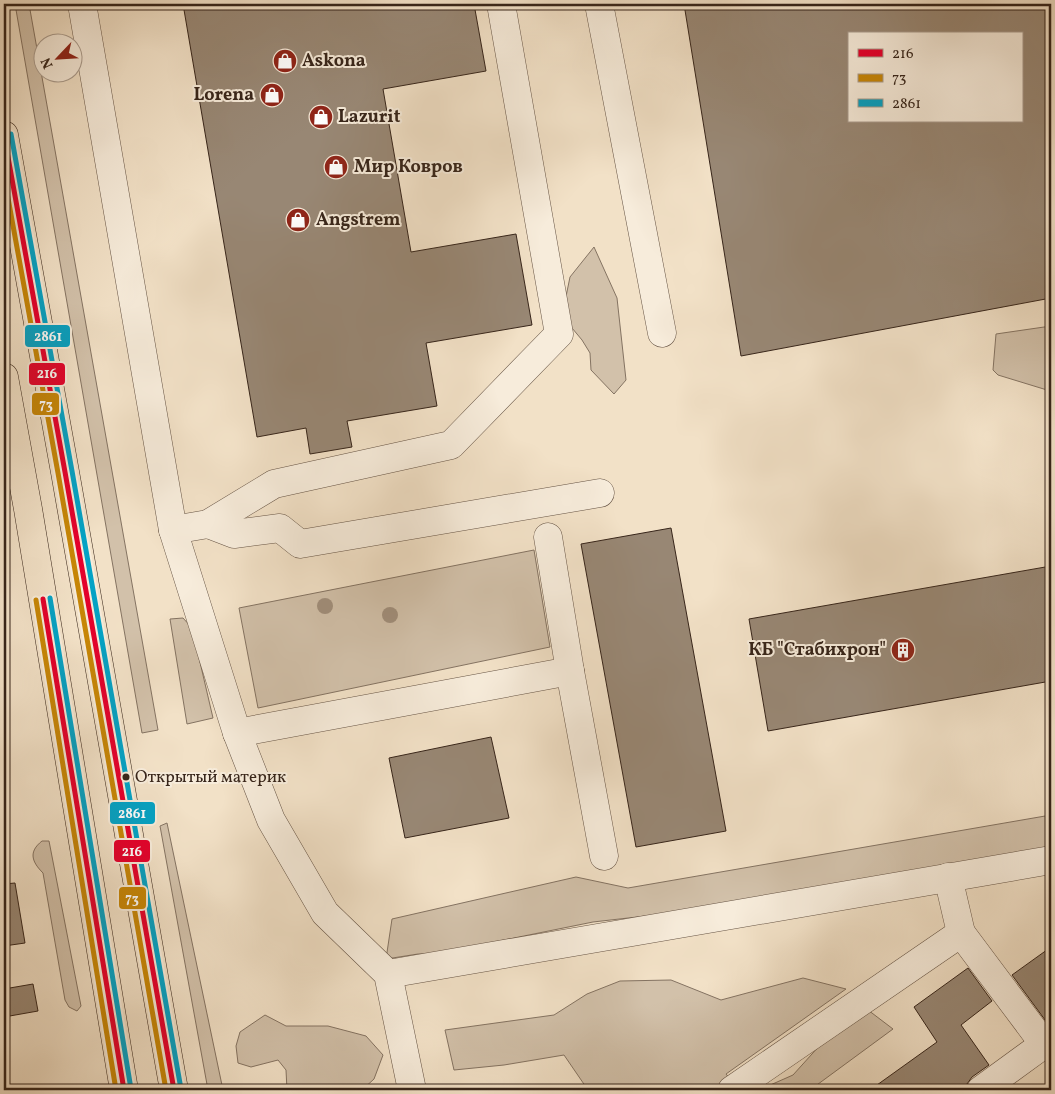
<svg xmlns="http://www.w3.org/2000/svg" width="1055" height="1094" font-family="Vollkorn,serif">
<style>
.green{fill:#d2c1aa;stroke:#847362}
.building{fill:#988774;stroke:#37251a;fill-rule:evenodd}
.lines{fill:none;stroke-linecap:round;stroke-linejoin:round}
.minor-casing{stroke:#665445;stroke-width:29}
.major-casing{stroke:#37251a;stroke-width:29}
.minor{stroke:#f7ecdb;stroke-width:28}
.major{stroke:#f2e1c7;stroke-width:28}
.bus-1-casing{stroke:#f7ecdb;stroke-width:9}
.bus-2-casing{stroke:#f7ecdb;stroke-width:9}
.bus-3-casing{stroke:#f7ecdb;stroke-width:9}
.bus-1{stroke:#e4002b;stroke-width:5}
.bus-2{stroke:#c78606;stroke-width:5}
.bus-3{stroke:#03a2c5;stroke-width:5}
.tree{fill:#a18f7c}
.bus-dot{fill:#37251a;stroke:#f7ecdb;stroke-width:2}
.labels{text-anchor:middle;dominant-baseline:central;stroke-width:4;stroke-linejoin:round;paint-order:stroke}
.bus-label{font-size:17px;fill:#37251a;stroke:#f7ecdb;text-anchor:start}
.poi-label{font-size:18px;font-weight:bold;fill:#37251a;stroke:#f7ecdb;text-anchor:start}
.line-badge{stroke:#f7ecdb;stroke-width:2}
.badge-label{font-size:14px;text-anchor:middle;font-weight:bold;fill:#fff}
</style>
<rect width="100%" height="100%" fill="#f2e1c7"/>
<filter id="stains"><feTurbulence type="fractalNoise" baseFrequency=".004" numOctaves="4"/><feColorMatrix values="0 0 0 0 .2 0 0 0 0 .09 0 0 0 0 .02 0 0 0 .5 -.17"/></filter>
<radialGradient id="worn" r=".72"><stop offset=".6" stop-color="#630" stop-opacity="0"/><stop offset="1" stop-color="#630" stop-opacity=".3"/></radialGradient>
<g class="green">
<path d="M15 4H29L158 730 142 733Z"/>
<path d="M594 247 617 298 626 380 614 394 591 370 590 353 582 340 562 316 570 277Z"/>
<path d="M1051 326V393L1047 390 998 375 993 370 996 334Z"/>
<path d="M534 550 550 647 258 708 239 608Z"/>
<path d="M183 618 192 628 213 718 187 724 170 619Z"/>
<path d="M1051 815V849L672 913 593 922 435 954H418L386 959 392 919 576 877 628 888Z"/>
<path d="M167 823 223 1090H208L160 826Z"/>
<path d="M42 841H49L81 1006 77 1011 69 1007 65 1000 43 873C32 862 28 852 42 841Z"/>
<path d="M803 978 846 989 726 1074 739 1090H588L564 1055 504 1065 454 1070 445 1030 554 1015 587 994 620 981 671 980 721 1000Z"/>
<path d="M868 1010 893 1029 810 1090H759L793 1075 840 1023Z"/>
<path d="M265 1015 286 1026H328L366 1036 383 1055 374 1079 362 1090H287L286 1070 278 1060 251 1067 238 1063 236 1046 240 1032Z"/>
</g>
<g class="building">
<path d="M183 4H474L486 71 383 89 411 252 516 234 532 325 426 343 437 406 347 421 352 447 310 454 306 428 257 437Z"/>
<path d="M684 4H1051V298L741 356ZM849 34H1021V121H849Z"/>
<path d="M671 528 726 831 636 847 581 544Z"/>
<path d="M1051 566V681L768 731 749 619Z"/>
<path d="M491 737 509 818 405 838 389 758Z"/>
<path d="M15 883 25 943 4 946V884Z"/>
<path d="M1051 947V1024H1048L1012 975Z"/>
<path d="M968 968 992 1001 961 1025 989 1065 972 1077 967 1084 958 1090H870L937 1042 914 1007Z"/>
<path d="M33 984 38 1011 4 1017V989Z"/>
</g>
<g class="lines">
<g class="minor-casing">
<g id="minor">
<path d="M82 4 173 530 237 733 271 820 325 913 388 974 412 1090"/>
<path d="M599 4 662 333"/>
<path d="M208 524 234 534 280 528 300 544 600 493"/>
<path d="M173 530 208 524 274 484 451 445 559 334 501 4"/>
<path d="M570 671 604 856"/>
<path d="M237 733 570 671 548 537"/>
<path d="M961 933 1044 1044"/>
<path d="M388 974 1051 860"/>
<path d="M732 1090 961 933 948 877"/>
<path d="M981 1090 1051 1039"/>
</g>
</g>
<g class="major-casing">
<g id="major">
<path d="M4 135 65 472 174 1090"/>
<path d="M4 377 28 509 124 1090"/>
</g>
</g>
<use href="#minor" class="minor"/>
<use href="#major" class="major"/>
<g class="bus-1-casing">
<g id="bus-1">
<path d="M4 135 65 472 174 1090"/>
<path d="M43 599 124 1090"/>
</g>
</g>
<g class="bus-2-casing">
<g id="bus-2">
<path d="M4 176 58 473 166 1090"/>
<path d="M36 600 116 1090"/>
</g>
</g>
<g class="bus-3-casing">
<g id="bus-3">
<path d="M11 134 72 471 181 1089"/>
<path d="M50 598 131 1089"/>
</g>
</g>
<use href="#bus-1" class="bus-1"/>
<use href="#bus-2" class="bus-2"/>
<use href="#bus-3" class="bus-3"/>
</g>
<g class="tree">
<circle cx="325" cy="606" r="8"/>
<circle cx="390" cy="615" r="8"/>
</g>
<defs>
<g id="shop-disc" transform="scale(1.25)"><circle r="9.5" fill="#8f2418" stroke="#f7ecdb"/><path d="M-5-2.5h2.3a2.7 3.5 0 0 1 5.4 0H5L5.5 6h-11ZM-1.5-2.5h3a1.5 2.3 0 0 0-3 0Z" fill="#fff"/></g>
<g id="building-disc" transform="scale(1.25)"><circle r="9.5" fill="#8f2418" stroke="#f7ecdb"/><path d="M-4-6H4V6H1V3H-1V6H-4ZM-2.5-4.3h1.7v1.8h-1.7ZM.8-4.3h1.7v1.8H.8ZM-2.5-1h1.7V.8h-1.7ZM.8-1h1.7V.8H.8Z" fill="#fff"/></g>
</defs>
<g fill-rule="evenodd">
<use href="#shop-disc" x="285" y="61"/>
<use href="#shop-disc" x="272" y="95"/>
<use href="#shop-disc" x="321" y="117"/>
<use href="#shop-disc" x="336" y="167"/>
<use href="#shop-disc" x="298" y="220"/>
<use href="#building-disc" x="903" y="650"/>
</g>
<circle class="bus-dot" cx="126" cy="777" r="4.5"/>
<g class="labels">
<g class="bus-label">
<text x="135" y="777">Открытый материк</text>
</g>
<g class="poi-label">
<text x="302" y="61">Askona</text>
<text x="254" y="95" text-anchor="end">Lorena</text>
<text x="338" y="117">Lazurit</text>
<text x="354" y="167">Мир Ковров</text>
<text x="316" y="220">Angstrem</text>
<text x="886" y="650" text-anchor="end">КБ "Стабихрон"</text>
</g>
</g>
<g class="line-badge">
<rect x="24" y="324" width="47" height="24" rx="5" fill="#03a2c5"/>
<rect x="28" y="362" width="38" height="24" rx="5" fill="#e4002b"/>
<rect x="31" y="392" width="29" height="24" rx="5" fill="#c78606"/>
<rect x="109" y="801" width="47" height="24" rx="5" fill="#03a2c5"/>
<rect x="113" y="839" width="38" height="24" rx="5" fill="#e4002b"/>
<rect x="118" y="886" width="29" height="24" rx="5" fill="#c78606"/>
</g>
<g class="badge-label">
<text x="48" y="341">2861</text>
<text x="47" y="378">216</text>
<text x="46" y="409">73</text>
<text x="132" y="818">2861</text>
<text x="132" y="856">216</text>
<text x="132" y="903">73</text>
</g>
<rect width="1055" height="1094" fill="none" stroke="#f2e1c7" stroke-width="20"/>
<rect x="5" y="5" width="1045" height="1084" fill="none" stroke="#37251a" stroke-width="2.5"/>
<rect x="10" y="10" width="1035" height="1074" fill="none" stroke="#37251a"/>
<rect x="848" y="32" width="175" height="90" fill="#f7ecdb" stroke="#aa9c8e"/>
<rect x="858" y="49" width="25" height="8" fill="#e4002b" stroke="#aa9c8e"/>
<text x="892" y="58" font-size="15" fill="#37251a">216</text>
<rect x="858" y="74" width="25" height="8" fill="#c78606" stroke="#aa9c8e"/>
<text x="892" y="82" font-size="15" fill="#37251a">73</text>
<rect x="858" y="99" width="25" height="8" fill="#03a2c5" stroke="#aa9c8e"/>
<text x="892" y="108" font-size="15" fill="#37251a">2861</text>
<g transform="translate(58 58) rotate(245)"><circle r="24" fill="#f7ecdb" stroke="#aa9c8e"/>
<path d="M0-4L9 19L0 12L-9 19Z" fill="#8f2418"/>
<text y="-8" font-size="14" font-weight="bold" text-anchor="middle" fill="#37251a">N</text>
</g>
<rect width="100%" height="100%" filter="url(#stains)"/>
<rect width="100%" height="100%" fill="url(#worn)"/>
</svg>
